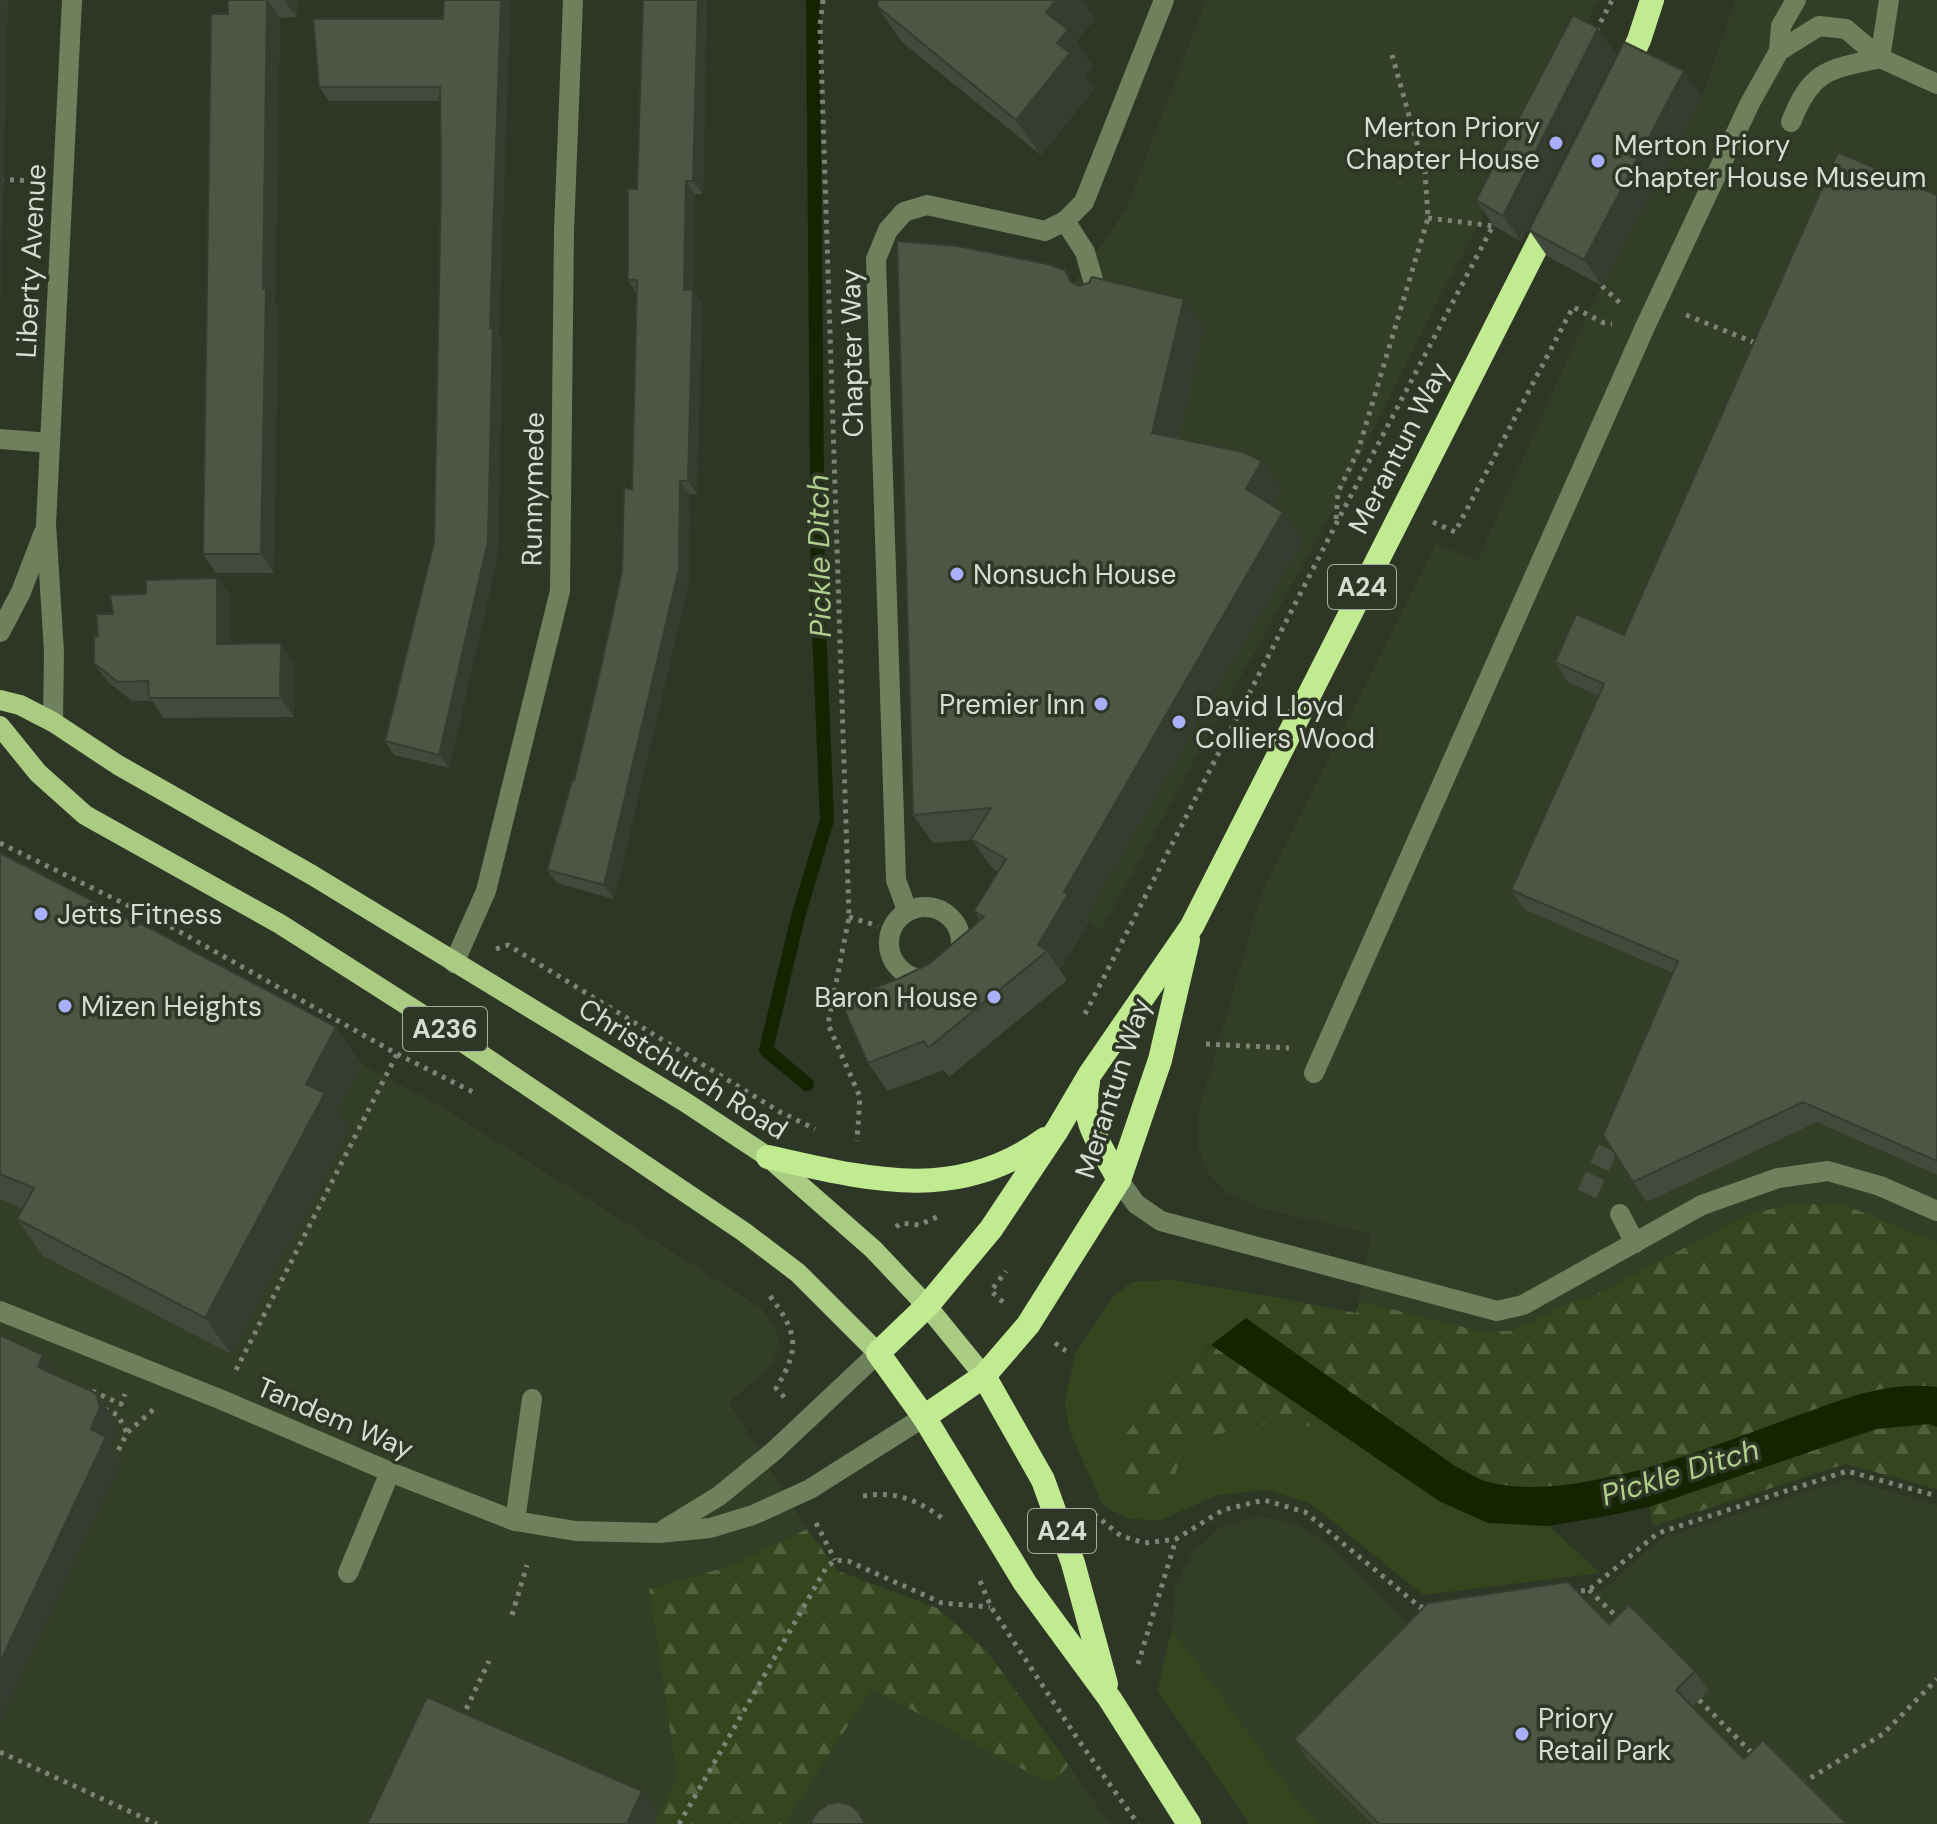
<svg xmlns="http://www.w3.org/2000/svg" width="1937" height="1824" font-family="'DM Sans',sans-serif">
<style>
.built{fill:#333e27}
.grass{fill:#34461e}
.forest{fill:url(#forest-firs)}
.water{fill:#152400}
.lines{fill:none;stroke-linecap:round;stroke-linejoin:round}
.stream{stroke:#152400;stroke-width:14}
.minor-tunnel{stroke:#474f40;stroke-width:20;stroke-dasharray:20 10;stroke-linecap:butt}
.path{stroke:#7d8477;stroke-width:5;stroke-dasharray:4 6;stroke-linecap:butt}
.minor{stroke:#6f805c;stroke-width:20}
.major{stroke:#a9cc82;stroke-width:20}
.highway{stroke:#c0eb90;stroke-width:24}
.wall{fill:#424a3b}
.shaded-wall{fill:#363c30}
.building{fill:#4d5645;stroke:#363c30;stroke-width:2}
.poi-dot{fill:#a8b0fc;stroke:#2e3626;stroke-width:3}
.labels{text-anchor:middle;dominant-baseline:central;stroke-width:7;stroke-linejoin:round;paint-order:stroke}
.shield{fill:#2e3626;stroke:#a4aa9e;stroke-width:2}
.shield-label{font-size:26px;font-weight:bold;fill:#d7dcd2}
.poi-label{font-size:28px;fill:#d7dcd2;stroke:#2e3626;text-anchor:start}
.street-label{font-size:28px;fill:#d7dcd2;stroke:#2e3626}
.water-label{font-size:30px;font-style:italic;fill:#afcf8c;stroke:#2e3626}
</style>
<defs>
<pattern id="forest-firs" width="22" height="20" patternUnits="userSpaceOnUse" patternTransform="scale(2)"><rect width="22" height="20" fill="#34461e"/><path d="M5 1l3.5 6h-7zM16 11l3.5 6h-7z" fill="#51603e"/></pattern>
</defs>
<rect width="100%" height="100%" fill="#2e3626"/>
<g class="built">
<path d="M1206 0H1599L1444 289 1326 523 1101 930 992 868 999 856 1067 293 1125 211Z"/>
<path d="M1735 0H1937V1242L1844 1205 1793 1204 1746 1215 1586 1300 1584 1296 1512 1331H1479L1359 1301 1371 1234 1259 1208 1226 1192 1208 1173 1198 1148 1199 1110 1262 891 1436 543 1477 561 1593 302 1702 97Z"/>
<path d="M0 857 166 960 435 1103 760 1307 775 1326 781 1346 768 1369 729 1402 807 1529 730 1566 649 1589 677 1776 654 1824H0Z"/>
<path d="M1846 1479 1937 1505V1824H1318L1305 1810 1172 1629 1175 1586 1194 1550 1222 1526 1261 1516 1298 1524 1329 1545 1425 1639 1581 1601 1611 1583 1660 1539Z"/>
<path d="M872 1689 1051 1783 1069 1765 1110 1824H784Z"/>
</g>
<g class="grass">
<path d="M1171 1280 1273 1297 1211 1345 1152 1402 1116 1450 1170 1489 1180 1461 1197 1442 1233 1430 1281 1422 1338 1431 1439 1501 1488 1523 1549 1526 1600 1573 1423 1595 1310 1503 1267 1490 1218 1495 1161 1520 1127 1519 1102 1504 1069 1429 1065 1402 1075 1354 1113 1297 1132 1282Z"/>
<path d="M1172 1629 1305 1810 1318 1824H1250L1157 1690Z"/>
</g>
<g class="forest">
<path d="M1793 1204 1844 1205 1937 1242V1489L1846 1464 1653 1526 1644 1470 1555 1487H1515L1485 1482 1455 1466 1338 1431 1281 1422 1233 1430 1197 1442 1180 1461 1170 1489 1157 1503C1141 1503 1128 1502 1119 1488 1117 1484 1114 1481 1113 1477 1101 1427 1237 1326 1273 1297L1356 1313 1359 1301 1479 1331H1512L1584 1296 1586 1300 1746 1215Z"/>
<path d="M807 1529 838 1571 937 1608 987 1651 1069 1765 1051 1784 872 1689 784 1824H654L677 1776 649 1589 730 1566Z"/>
</g>
<path class="water" d="M1246 1318 1455 1466C1466 1471 1477 1479 1488 1482 1580 1505 1719 1443 1807 1412 1849 1397 1891 1381 1937 1387V1427L1929 1424 1876 1429 1652 1506 1612 1515 1549 1526 1488 1523 1439 1501 1211 1345Z"/>
<g class="lines">
<path class="stream" d="M807 1084 766 1050 799 913 827 820 818 604 813 0"/>
<path class="minor-tunnel" d="M1587 1194 1620 1122"/>
<g class="path">
<path d="M823 0 820 25 849 917 828 1024 860 1097 857 1141"/>
<path d="M1596 31 1612 0"/>
<path d="M0 179 30 181"/>
<path d="M1428 218 1494 226"/>
<path d="M1602 286 1622 305"/>
<path d="M1686 315 1758 344"/>
<path d="M1336 519 1338 492 1358 451 1428 218 1425 172 1392 55"/>
<path d="M1433 522 1455 532 1573 307 1604 323 1612 324"/>
<path d="M0 843 166 924 397 1054 473 1092"/>
<path d="M849 917 878 926"/>
<path d="M496 949 508 945 780 1112 815 1129"/>
<path d="M1085 1014 1336 524 1496 220"/>
<path d="M1206 1044 1289 1048"/>
<path d="M896 1227 901 1223 919 1225 939 1216"/>
<path d="M770 1296C797 1332 801 1348 776 1388L786 1399"/>
<path d="M1003 1302 991 1291 1006 1271"/>
<path d="M1055 1343 1066 1351"/>
<path d="M236 1370 397 1054"/>
<path d="M92 1391 121 1404 125 1394"/>
<path d="M104 1409 118 1415 127 1433"/>
<path d="M114 1459 127 1433 155 1408"/>
<path d="M863 1496C895 1491 916 1499 942 1518"/>
<path d="M1094 1514 1121 1536 1145 1543 1176 1539 1223 1510 1264 1500 1305 1512 1420 1607 1430 1606"/>
<path d="M816 1523 835 1560"/>
<path d="M980 1581 991 1607 1079 1741 1138 1824"/>
<path d="M1589 1590 1621 1621"/>
<path d="M1571 1592 1589 1590 1658 1533 1847 1471 1937 1496"/>
<path d="M512 1615 527 1565"/>
<path d="M1138 1664 1176 1539"/>
<path d="M1699 1700 1755 1756"/>
<path d="M462 1718 489 1661"/>
<path d="M0 1752 157 1824"/>
<path d="M1802 1783 1883 1734 1937 1679"/>
<path d="M679 1824 826 1568 835 1560 848 1561 942 1603 990 1607"/>
</g>
<g class="minor">
<path d="M1779 51 1781 26 1796 0"/>
<path d="M1880 58 1889 0"/>
<path d="M1791 122C1812 69 1828 70 1880 58"/>
<path d="M1065 221 1085 252 1099 301"/>
<path d="M0 439 50 443"/>
<path d="M0 632 21 592 44 532"/>
<path d="M53 722 54 652 46 524 72 0"/>
<circle cx="925" cy="943" r="36"/>
<path d="M907 910 896 880 876 259 888 230 904 212 927 205 1045 231 1065 221 1084 202 1164 0"/>
<path d="M454 963 486 891 560 591 564 231 573 0"/>
<path d="M1314 1073 1645 327 1750 103 1779 51 1819 26 1846 29 1880 58 1937 84"/>
<path d="M1119 1180 1136 1204 1161 1221 1497 1311 1523 1305 1702 1205 1778 1178 1828 1171 1880 1186 1937 1211"/>
<path d="M1620 1214 1635 1243"/>
<path d="M0 1311 222 1400 390 1472 515 1521 576 1531 659 1533 710 1528 753 1515 810 1489 924 1417"/>
<path d="M515 1521 532 1399"/>
<path d="M665 1529 719 1496 774 1451 878 1353"/>
<path d="M348 1573 390 1472"/>
</g>
<g class="major">
<path d="M0 700 20 705 53 722 118 765 312 875 685 1102 768 1157 873 1249 927 1306 984 1376"/>
<path d="M0 726 38 773 85 815 280 924 421 1014 744 1232 798 1273 878 1353"/>
</g>
<g class="highway">
<path d="M1622 76 1639 40 1652 0"/>
<path d="M1088 1083C1079 1120 1103 1149 1119 1180"/>
<path d="M768 1157C867 1179 956 1204 1045 1139"/>
<path d="M984 1376 1043 1480 1073 1563 1106 1684"/>
<path d="M924 1417 984 1376 1028 1325 1119 1180 1160 1060 1188 940"/>
<path d="M1189 1824 1110 1699 1025 1583 924 1417 878 1353 927 1306 991 1229 1057 1130 1090 1074 1192 926 1552 216"/>
</g>
</g>
<g class="wall">
<path d="M228 0H298L297 17 280 18 275 303 278 307 274 573H216L203 554Z"/>
<path d="M878 0H1082L1095 19 1076 42 1093 66 1085 76 1094 89 1041 155 902 42 877 6Z"/>
<path d="M707 3 703 194H695L693 291 702 304 697 494H690L689 582 614 899 557 883 547 870 574 781 599 676 622 571 632 489 636 293 628 280 637 189Z"/>
<path d="M443 19 499 337 502 341 498 555 449 768 394 755 385 741 434 542 441 183V101H329L319 87Z"/>
<path d="M1616 54 1521 241 1494 226 1476 200Z"/>
<path d="M1702 97 1602 286 1547 256 1529 230Z"/>
<path d="M1937 195V1175L1817 1122 1647 1202 1633 1182 1673 973 1525 910 1511 890 1599 696 1569 683 1555 662 1624 635Z"/>
<path d="M1076 285 1204 328 1178 438 1282 490 1273 506 1303 540 1085 918 1088 923 1060 970 1067 980 949 1077 944 1070 888 1091 868 1063 898 979 929 964 980 920 974 911 998 872 992 868 972 840 933 843 913 815Z"/>
<path d="M217 578 231 597V644L295 663 294 717 163 718 152 701H132L108 682 94 663 113 614 146 594Z"/>
<path d="M0 853 362 1063 336 1110 350 1129 231 1354 43 1256 17 1219 23 1209 0 1199Z"/>
<path d="M1609 1624 1695 1671 1709 1690 1692 1707 1744 1759 1847 1824H1373L1307 1758 1294 1739Z"/>
</g>
<g class="shaded-wall">
<path d="M0 0H8L0 333Z"/>
<path d="M267 0 280 18 275 303 278 307 274 573 261 554 263 289Z"/>
<path d="M284 0H298L297 17Z"/>
<path d="M501 0H511L499 337 502 341 498 555 449 768 439 755 490 328Z"/>
<path d="M696 0H706L707 3 703 194 693 181Z"/>
<path d="M1056 0H1082L1095 19 1076 42 1093 66 1085 76 1094 89 1041 155 1016 120 1057 43 1046 12Z"/>
<path d="M1598 28 1616 54 1521 241 1503 216Z"/>
<path d="M1684 71 1702 97 1602 286 1584 260Z"/>
<path d="M686 181 695 194 693 291 702 304 697 494 688 481 684 290Z"/>
<path d="M1184 299 1204 328 1172 461 1152 433Z"/>
<path d="M1262 461 1282 490 1267 518 1246 489Z"/>
<path d="M680 481 690 494 689 582 614 899 604 885Z"/>
<path d="M1283 512 1303 540 1085 918 1088 923 1060 970 1047 951 1038 945 1064 892Z"/>
<path d="M217 578 231 597V663L217 644Z"/>
<path d="M281 643 295 663 294 717 280 698Z"/>
<path d="M336 1027 362 1063 336 1110 350 1129 231 1354 205 1318 306 1084Z"/>
<path d="M43 1355 60 1378 38 1367Z"/>
<path d="M96 1393 113 1417 116 1431 111 1444 122 1460 0 1721V1662L91 1429Z"/>
<path d="M642 1791 659 1814 654 1824H627Z"/>
</g>
<g class="building">
<path d="M228 0H267L263 289H266L261 554H203L211 14H228Z"/>
<path d="M444 0H501L490 328H493L488 541 439 755 385 741 434 542 441 183 440 87H319L313 19H443Z"/>
<path d="M643 0H698L693 181H686L684 290H693L688 481H680L679 569 604 885 547 870 572 781H574L599 676 622 571 624 488 632 489 637 280H628V189H637Z"/>
<path d="M878 0H1056L1046 12 1068 30 1057 43 1070 53 1016 120 877 6Z"/>
<path d="M1573 15 1598 28 1503 216 1476 200Z"/>
<path d="M1624 42 1684 71 1584 260 1529 230Z"/>
<path d="M1838 152 1937 195V1161L1803 1102 1633 1182 1603 1135 1678 961 1511 890 1604 684 1555 662 1576 614 1624 635Z"/>
<path d="M897 241 958 246 1047 264 1065 270 1071 282 1078 286 1089 283 1092 277 1184 299 1152 433 1243 452 1262 461 1246 489 1283 512 1064 892 1068 894 1038 945 1047 951 928 1048 924 1041 868 1063 840 1000 898 979 929 964 984 917 974 911 1006 859 971 839 991 808 913 815Z"/>
<path d="M217 578V644L281 643 280 698H149L148 681 118 682 94 663V637L98 636 96 614H113L110 595 146 594V580Z"/>
<path d="M0 853 139 925 140 923 336 1027 306 1084 325 1093 205 1318 17 1219 34 1188 0 1174Z"/>
<path d="M0 1335 43 1355 38 1367 96 1393 100 1407 91 1429 106 1437 0 1662Z"/>
<path d="M1568 1582 1609 1624 1629 1605 1695 1671 1676 1690 1744 1759 1763 1740 1847 1824H1379L1294 1739 1428 1603Z"/>
<path d="M427 1697 642 1791 627 1824H367Z"/>
<path d="M839 1802 850 1805 859 1812 865 1824H812V1820L818 1811 828 1804Z"/>
</g>
<g class="poi-dot">
<circle cx="1556" cy="143" r="8"/>
<circle cx="1598" cy="161" r="8"/>
<circle cx="957" cy="574" r="8"/>
<circle cx="1101" cy="704" r="8"/>
<circle cx="1179" cy="722" r="8"/>
<circle cx="41" cy="914" r="8"/>
<circle cx="994" cy="997" r="8"/>
<circle cx="65" cy="1006" r="8"/>
<circle cx="1522" cy="1734" r="8"/>
</g>
<g class="labels">
<g class="shield">
<rect x="1328" y="565" width="68" height="44" rx="6"/>
<rect x="403" y="1007" width="84" height="44" rx="6"/>
<rect x="1028" y="1509" width="68" height="44" rx="6"/>
</g>
<g class="shield-label">
<text x="1362" y="587">A24</text>
<text x="445" y="1029">A236</text>
<text x="1062" y="1531">A24</text>
</g>
<g class="poi-label">
<text x="1540" y="127" text-anchor="end">Merton Priory<tspan x="1540" dy="32">Chapter House</tspan></text>
<text x="1614" y="145">Merton Priory<tspan x="1614" dy="32">Chapter House Museum</tspan></text>
<text x="973" y="574">Nonsuch House</text>
<text x="1085" y="704" text-anchor="end">Premier Inn</text>
<text x="1195" y="706">David Lloyd<tspan x="1195" dy="32">Colliers Wood</tspan></text>
<text x="57" y="914">Jetts Fitness</text>
<text x="978" y="997" text-anchor="end">Baron House</text>
<text x="81" y="1006">Mizen Heights</text>
<text x="1538" y="1718">Priory<tspan x="1538" dy="32">Retail Park</tspan></text>
</g>
<g class="street-label">
<text transform="translate(31 261) rotate(-87)">Liberty Avenue</text>
<text transform="translate(852 353) rotate(-91)">Chapter Way</text>
<text transform="translate(1399 448) rotate(-63)">Merantun Way</text>
<text transform="translate(533 489) rotate(-89)">Runnymede</text>
<text transform="translate(683 1069) rotate(32)">Christchurch Road</text>
<text transform="translate(1113 1088) rotate(-72)">Merantun Way</text>
<text transform="translate(335 1418) rotate(23)">Tandem Way</text>
</g>
<g class="water-label">
<text transform="translate(819 556) rotate(-91)">Pickle Ditch</text>
<text transform="translate(1680 1472) rotate(-17)">Pickle Ditch</text>
</g>
</g>
</svg>
